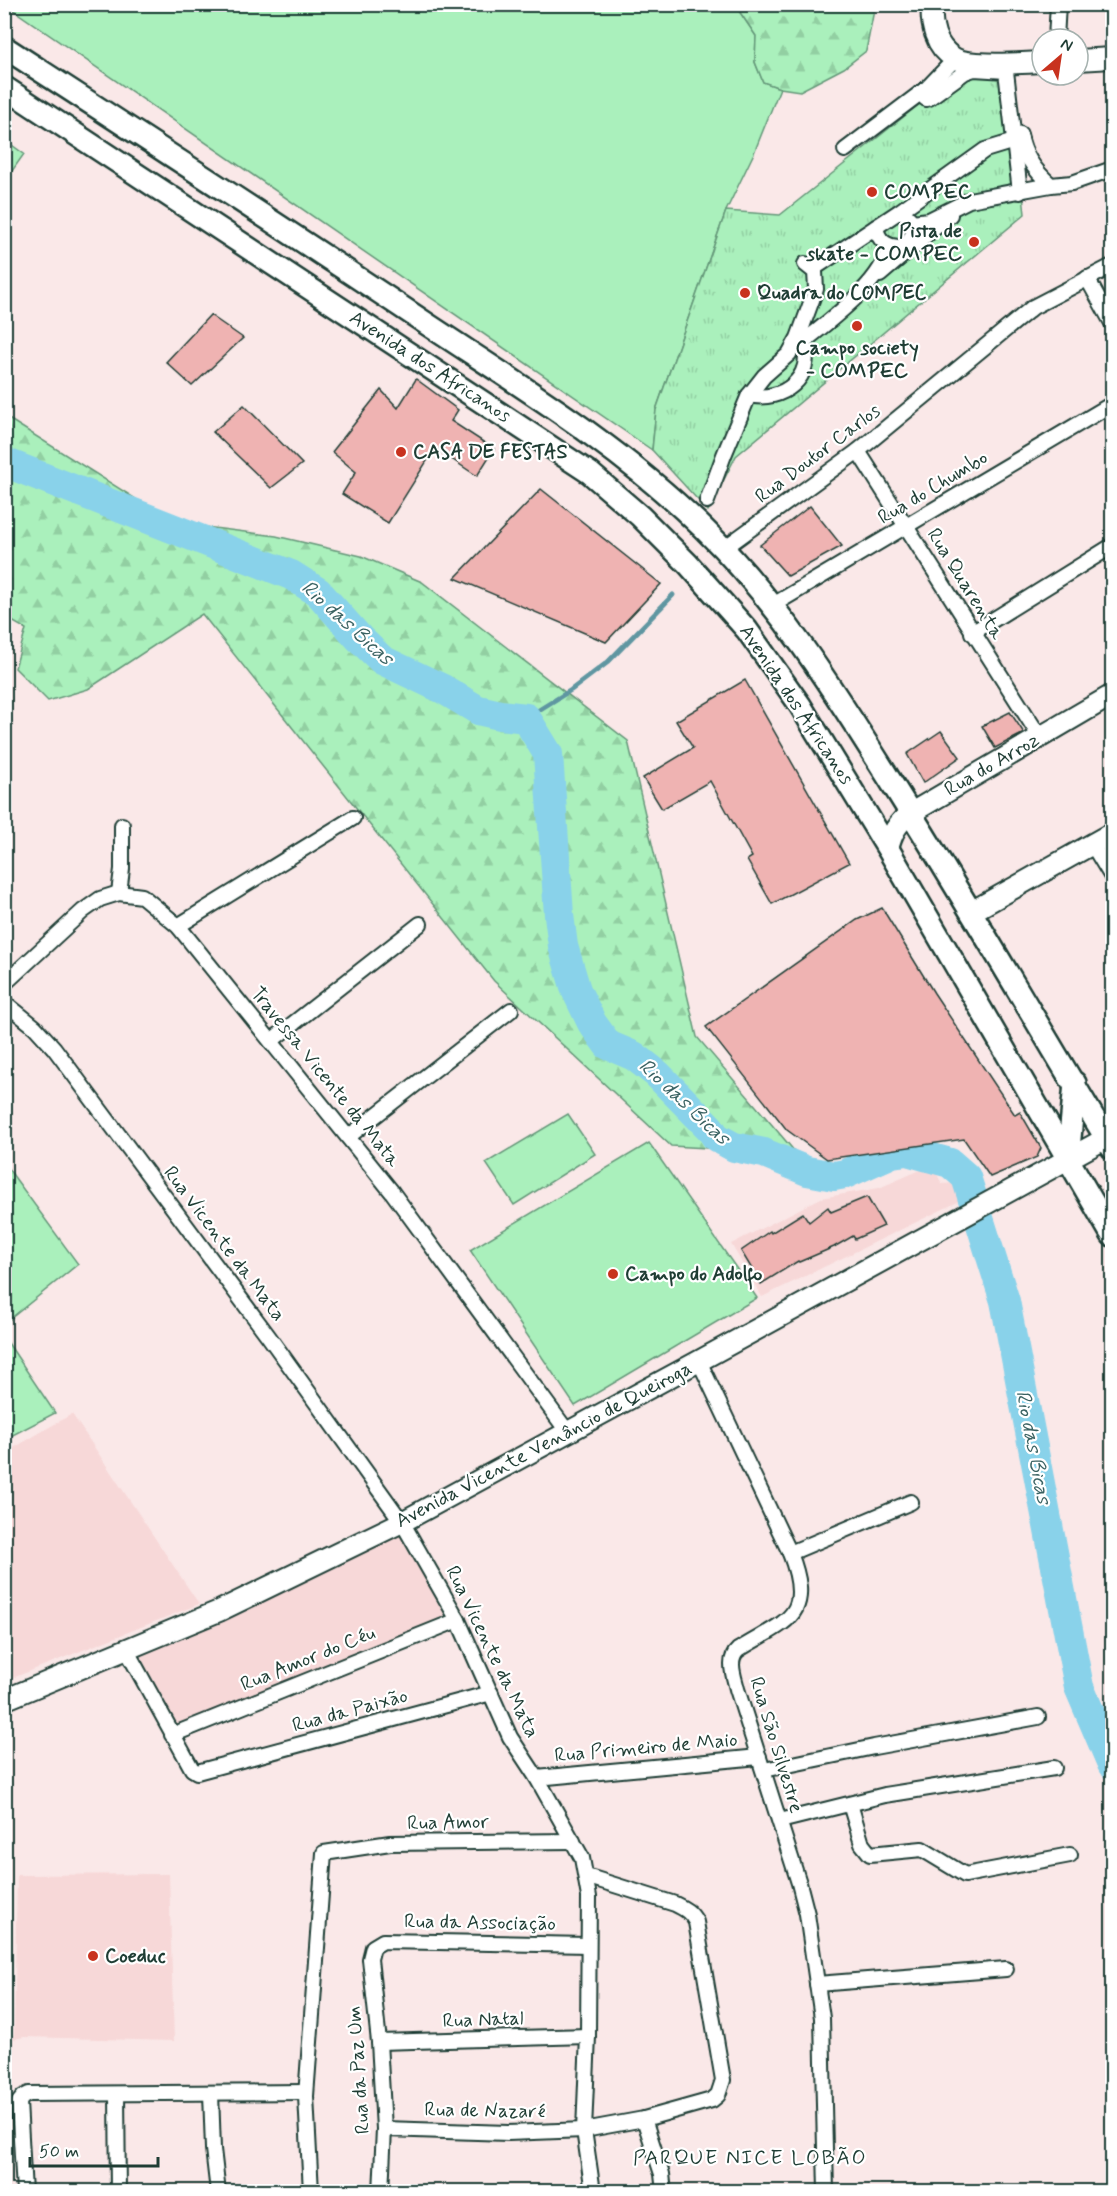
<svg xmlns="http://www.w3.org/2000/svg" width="1117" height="2196" font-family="Mynerve,sans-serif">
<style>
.built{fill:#f7d8d8}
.grass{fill:#aaf0bc;stroke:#649678;stroke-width:1.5}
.forest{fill:url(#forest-firs);stroke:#649678;stroke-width:1.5}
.park{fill:url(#park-tufts);stroke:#649678;stroke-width:1.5}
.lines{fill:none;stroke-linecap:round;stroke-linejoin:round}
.stream{stroke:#5f96a1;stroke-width:5}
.river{stroke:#89d2ea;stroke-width:30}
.building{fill:#efb3b2;stroke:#1f3d34;stroke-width:1.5}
.street-casing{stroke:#1f3d34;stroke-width:18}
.secondary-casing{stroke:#1f3d34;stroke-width:24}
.primary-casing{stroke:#1f3d34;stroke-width:26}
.street{stroke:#fff;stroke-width:14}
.secondary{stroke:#fff;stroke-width:20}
.primary{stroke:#fff;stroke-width:21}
.poi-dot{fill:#c8321e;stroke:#fff;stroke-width:2}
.labels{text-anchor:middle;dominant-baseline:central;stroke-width:4.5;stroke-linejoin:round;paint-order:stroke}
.poi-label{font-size:20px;font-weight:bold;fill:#1f3d34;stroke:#fff;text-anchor:start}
.street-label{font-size:20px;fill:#1f3d34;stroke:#fff}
.water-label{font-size:21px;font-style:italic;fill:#3a6262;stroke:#fff}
.neighbourhood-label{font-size:21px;letter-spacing:1.5px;fill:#1f3d34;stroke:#fff}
</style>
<defs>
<pattern id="forest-firs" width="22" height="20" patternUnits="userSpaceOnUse" patternTransform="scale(1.5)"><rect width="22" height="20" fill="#aaf0bc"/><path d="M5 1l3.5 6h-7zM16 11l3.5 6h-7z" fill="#92cfa2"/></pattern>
<pattern id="park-tufts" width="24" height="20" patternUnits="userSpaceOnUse" patternTransform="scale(1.5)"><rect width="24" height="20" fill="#aaf0bc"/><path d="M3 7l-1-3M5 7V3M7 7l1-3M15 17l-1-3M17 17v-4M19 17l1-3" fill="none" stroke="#92cfa2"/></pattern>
</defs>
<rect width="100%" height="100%" fill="#fae8e8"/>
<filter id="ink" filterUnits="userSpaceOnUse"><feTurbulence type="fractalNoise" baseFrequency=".0167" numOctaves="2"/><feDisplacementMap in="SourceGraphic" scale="12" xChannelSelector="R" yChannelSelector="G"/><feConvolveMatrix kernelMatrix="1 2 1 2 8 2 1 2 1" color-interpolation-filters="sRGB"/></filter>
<g filter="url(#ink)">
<g class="built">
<path d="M925 1168 935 1170 942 1184 954 1183 966 1198 762 1297 731 1244 821 1198 879 1188Z"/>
<path d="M72 1414 199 1604 5 1681V1453Z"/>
<path d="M402 1522 458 1620 172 1735 126 1649Z"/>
<path d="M169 1874 174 2041 24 2037 14 2039 17 1875Z"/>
</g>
<g class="grass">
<path d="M6 5H735L756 36 755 62 763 82 780 88 754 153 726 211 656 410 652 450Z"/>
<path d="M568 1114 595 1154 514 1205 486 1163Z"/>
<path d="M649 1143 757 1298 575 1406 470 1250Z"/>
<path d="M4 1163 78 1264 5 1323H4Z"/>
<path d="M4 1337 55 1413 5 1439H4Z"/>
</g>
<g class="forest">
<path d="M735 5H875L866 51 844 68 800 91 780 88 763 82 755 62 756 36Z"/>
<path d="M5 140 24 154 5 181Z"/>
<path d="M4 416 174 523 276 536 361 556 422 582 628 741 697 1037 796 1153 671 1146 494 981 202 614 88 689 48 701 15 668 26 629 5 617Z"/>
</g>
<path class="park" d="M968 61 1009 71 1025 214 736 456 708 511 652 450 656 410 726 211 780 215 926 99Z"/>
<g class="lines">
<path class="stream" d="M526 718 571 690 608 662 673 595"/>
<path class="river" d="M4 462 291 575 318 592 359 638 382 660 443 689 478 710 500 715 526 718 548 754 559 915 563 946 576 990 592 1023 608 1045 634 1056 657 1074 710 1128 716 1137 734 1147 764 1153 807 1171 834 1176 845 1174 892 1153 907 1151 950 1163 966 1177 1005 1301 1079 1687 1112 1764"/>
</g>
<g class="building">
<path d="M210 315 243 338 192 386 166 362Z"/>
<path d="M416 379 458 410 451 421 494 449 477 476 435 448 388 523 342 494 356 472 332 452 381 390 398 408Z"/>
<path d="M244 405 302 464 271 488 213 432Z"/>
<path d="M541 489 661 584 606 642 455 578Z"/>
<path d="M810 506 842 546 788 576 760 545Z"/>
<path d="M745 680 849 863 772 904 747 860 752 857 710 781 662 809 643 778 693 748 676 721Z"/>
<path d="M1010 712 1024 733 995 748 982 726Z"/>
<path d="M941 731 960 757 923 783 907 754Z"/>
<path d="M882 908 934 993 1015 1115 1020 1112 1041 1148 1037 1157 990 1177 964 1139 827 1159 787 1130 706 1027 857 920Z"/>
<path d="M867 1197 884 1226 855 1239 853 1236 834 1247 799 1262 798 1261 761 1284 741 1251 770 1231 771 1233 803 1213 809 1222 828 1207 831 1212Z"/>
</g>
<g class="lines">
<g class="street-casing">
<g id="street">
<path d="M1056 39 1058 4"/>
<path d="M920 93 926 99 929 98 965 72 974 69 1006 71 1020 192"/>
<path d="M1020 134C1023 154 1036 172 1051 185L1072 183 1112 169"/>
<path d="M845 150 927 88 955 59"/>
<path d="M912 222 929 220 969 200 1051 185"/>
<path d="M876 227C878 241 887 247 901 247 912 239 920 228 907 216"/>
<path d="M813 269 900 211 985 150 1021 139"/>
<path d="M880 275 950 215"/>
<path d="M1087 278 1112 323"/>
<path d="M796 348C822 326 888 280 888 245"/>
<path d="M749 395C782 403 816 377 803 342"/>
<path d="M858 451 1040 737"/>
<path d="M707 501 724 455 749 395 764 376 789 354 798 338 816 289 815 272 805 264"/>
<path d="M723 549 858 451 1033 307 1112 266"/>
<path d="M773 605 1112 404"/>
<path d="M972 633 1112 546"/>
<path d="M1092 844 1112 877"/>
<path d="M119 893 122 869V825"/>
<path d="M178 926 353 818"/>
<path d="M4 984 83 911 100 899 119 893 142 896 178 926 392 1192 567 1431"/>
<path d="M4 1002 35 1027 54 1048 269 1337 402 1522 458 1620 510 1737 537 1778 582 1858 589 1897 588 2036 584 2130 593 2192"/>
<path d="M271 1041 420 924"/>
<path d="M348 1137 511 1010"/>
<path d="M699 1361 790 1553C815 1618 786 1620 738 1650 727 1660 734 1676 737 1689L799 1883 807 1914 822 2018 826 2192"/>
<path d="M790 1553 911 1502"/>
<path d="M126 1649 192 1769 197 1772 491 1693"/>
<path d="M172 1735 458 1620"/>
<path d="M764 1770 874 1747 1038 1717"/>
<path d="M537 1778 759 1757"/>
<path d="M850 1804 862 1844 870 1854 922 1849 965 1875 1070 1855"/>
<path d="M780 1821 885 1795 1054 1768"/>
<path d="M817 1984 1006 1969"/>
<path d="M379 2042 588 2036"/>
<path d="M211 2093 213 2149 218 2192"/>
<path d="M117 2094 118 2192"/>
<path d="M644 2119 662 2174 664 2192"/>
<path d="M384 2129 508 2133 584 2130 644 2119 712 2100 718 2095 723 2080 696 1922C691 1912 685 1909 675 1904L586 1876"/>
<path d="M24 2192 19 2102 23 2097 29 2094 306 2092"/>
<path d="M311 2192 306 2096 324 1853 390 1843 573 1841"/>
<path d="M381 2192 384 2129 379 2042 370 1959 373 1947 383 1941 588 1945"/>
</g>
</g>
<g class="secondary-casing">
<g id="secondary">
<path d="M932 4C930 23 935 47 954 58 969 67 1023 63 1042 62"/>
<path d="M1078 60 1112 58"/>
<path d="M888 849C892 833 897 823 911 813L1112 695"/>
<path d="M971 912 1112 833"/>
<path d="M4 1700 219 1611 402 1522 699 1361 1112 1135"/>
</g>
</g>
<g class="primary-casing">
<g id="primary">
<path d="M4 47C146 139 287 230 427 324 522 387 621 447 703 528 780 603 836 694 893 785 968 904 1039 1027 1112 1148"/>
<path d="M4 87 590 473 640 516 688 564 747 630 800 705 888 849 1112 1235"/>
<path d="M1068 1160 1075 1083"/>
</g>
</g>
<use href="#street" class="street"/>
<use href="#secondary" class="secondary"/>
<use href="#primary" class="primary"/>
</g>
</g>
<g class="poi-dot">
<circle cx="872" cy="192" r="6"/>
<circle cx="974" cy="242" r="6"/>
<circle cx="745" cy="293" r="6"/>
<circle cx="857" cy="326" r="6"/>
<circle cx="401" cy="452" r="6"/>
<circle cx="613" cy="1274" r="6"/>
<circle cx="93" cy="1956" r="6"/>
</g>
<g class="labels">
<g class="poi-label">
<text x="884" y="192">COMPEC</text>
<text x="962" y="231" text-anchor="end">Pista de<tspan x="962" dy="23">skate - COMPEC</tspan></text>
<text x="757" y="293">Quadra do COMPEC</text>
<text x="857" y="348" text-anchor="middle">Campo society<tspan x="857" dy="23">- COMPEC</tspan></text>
<text x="413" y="452">CASA DE FESTAS</text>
<text x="625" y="1274">Campo do Adolfo</text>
<text x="105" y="1956">Coeduc</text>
</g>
<g class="street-label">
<text transform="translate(430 367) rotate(33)">Avenida dos Africanos</text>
<text transform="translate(818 454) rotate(-37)">Rua Doutor Carlos</text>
<text transform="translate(933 488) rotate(-31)">Rua do Chumbo</text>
<text transform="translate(965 584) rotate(58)">Rua Quarenta</text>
<text transform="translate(796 705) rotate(56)">Avenida dos Africanos</text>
<text transform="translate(992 765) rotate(-30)">Rua do Arroz</text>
<text transform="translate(325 1077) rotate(51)">Travessa Vicente da Mata</text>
<text transform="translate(224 1244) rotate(53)">Rua Vicente da Mata</text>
<text transform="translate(544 1445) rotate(-28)">Avenida Vicente Venâncio de Queiroga</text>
<text transform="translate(492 1652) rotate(64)">Rua Vicente da Mata</text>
<text transform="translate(308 1659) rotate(-22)">Rua Amor do Céu</text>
<text transform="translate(350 1711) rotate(-15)">Rua da Paixão</text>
<text transform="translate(776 1745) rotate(73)">Rua São Silvestre</text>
<text transform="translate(646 1748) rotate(-5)">Rua Primeiro de Maio</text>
<text transform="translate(448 1823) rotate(-1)">Rua Amor</text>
<text transform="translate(480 1923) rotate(1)">Rua da Associação</text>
<text transform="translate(483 2020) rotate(-2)">Rua Natal</text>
<text transform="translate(359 2070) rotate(-94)">Rua da Paz Um</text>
<text transform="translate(485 2111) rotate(1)">Rua de Nazaré</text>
</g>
<g class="water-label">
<text transform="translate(347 623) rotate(42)">Rio das Bicas</text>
<text transform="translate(684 1102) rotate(43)">Rio das Bicas</text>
<text transform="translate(1033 1447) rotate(79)">Rio das Bicas</text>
</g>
<g class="neighbourhood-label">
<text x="750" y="2158">PARQUE NICE LOBÃO</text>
</g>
</g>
<rect width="1117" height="2196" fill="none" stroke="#fff" stroke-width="24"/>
<rect x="12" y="12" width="1093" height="2172" fill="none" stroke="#1f3d34" stroke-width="2" filter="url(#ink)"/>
<g transform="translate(1060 57) rotate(29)"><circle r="28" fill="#ffffff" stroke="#a5b1ae" stroke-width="1.5"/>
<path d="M0-4.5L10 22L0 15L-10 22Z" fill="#c8321e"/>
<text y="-9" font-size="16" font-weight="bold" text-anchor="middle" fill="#1f3d34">N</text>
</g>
<path d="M30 2157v9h128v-9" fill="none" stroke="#1f3d34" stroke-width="3"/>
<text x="39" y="2157" font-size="18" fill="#1f3d34" stroke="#ffffff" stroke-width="4.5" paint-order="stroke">50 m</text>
</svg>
